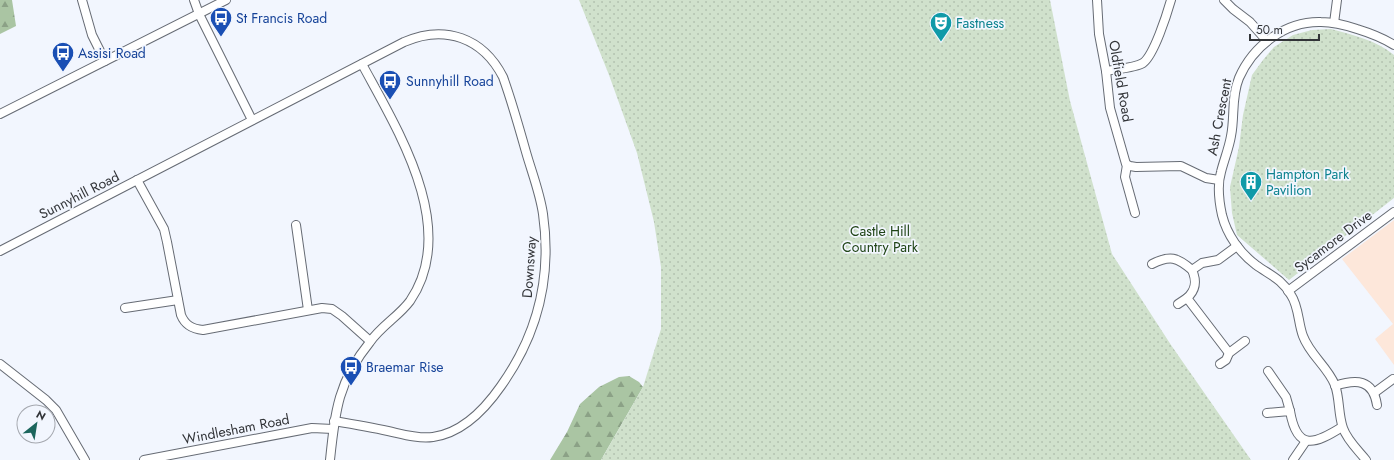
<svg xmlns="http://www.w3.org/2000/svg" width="1394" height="460" font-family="Jost,sans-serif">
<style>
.education{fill:#fde7da}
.forest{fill:url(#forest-firs)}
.park{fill:url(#park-dots)}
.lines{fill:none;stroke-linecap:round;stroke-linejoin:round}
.street-casing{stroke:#666b74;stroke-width:10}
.street{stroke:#fff;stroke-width:8}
.labels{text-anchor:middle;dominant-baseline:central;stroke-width:3.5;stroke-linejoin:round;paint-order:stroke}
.transit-label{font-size:14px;fill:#164399;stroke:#f2f6fe;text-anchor:start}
.culture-label{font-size:14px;fill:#0d838f;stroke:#f2f6fe;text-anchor:start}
.street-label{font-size:14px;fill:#323438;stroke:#f2f6fe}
.park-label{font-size:14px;fill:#1f4416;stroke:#f2f6fe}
</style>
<defs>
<pattern id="forest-firs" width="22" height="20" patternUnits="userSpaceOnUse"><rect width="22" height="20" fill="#aac5a3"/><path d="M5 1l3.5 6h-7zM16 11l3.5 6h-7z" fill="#8ba186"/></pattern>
<pattern id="park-dots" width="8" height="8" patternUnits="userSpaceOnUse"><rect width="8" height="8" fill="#d0e1cc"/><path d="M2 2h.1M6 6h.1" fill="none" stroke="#b3c2b0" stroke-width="1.8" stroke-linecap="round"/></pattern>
</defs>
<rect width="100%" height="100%" fill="#f2f6fe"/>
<path class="education" d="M1394 220V365L1375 339 1393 324 1342 259Z"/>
<g class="forest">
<path d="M0 0H12L16 26 0 34Z"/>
<path d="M629 376 639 382 643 387 601 460H550L567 432 580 404 599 387 619 377Z"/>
</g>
<g class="park">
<path d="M579 0H1050L1070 101 1112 254 1171 345 1251 460H601L643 387 661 329V267L654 222 637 153 609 75Z"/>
<path d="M1331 29C1353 35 1376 40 1394 55V198L1289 280 1237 235 1232 213 1230 187 1239 147 1243 115 1252 75 1263 60 1274 47 1293 35 1312 30Z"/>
</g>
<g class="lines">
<g class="street-casing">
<g id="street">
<path d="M82 0 92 35 105 61"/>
<path d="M194 0 199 14 252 120"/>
<path d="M1097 0 1099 34 1106 71 1110 108 1126 164 1130 166 1136 167 1181 166 1206 178 1219 180"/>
<path d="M1224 0 1233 9 1250 22 1267 41"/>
<path d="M1334 23 1337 0"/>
<path d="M1106 71C1116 69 1135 68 1143 63 1154 55 1167 14 1171 0"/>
<path d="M0 114 226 0"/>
<path d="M1127 165 1125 177 1135 213"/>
<path d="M137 180 164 229 167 242 181 315C185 325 192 329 203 330L322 308 332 309 342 316 370 341"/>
<path d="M296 225 308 310"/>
<path d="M0 251 404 42C445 24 483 38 503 77 512 102 519 127 526 152 532 173 540 193 543 214 552 277 538 334 501 386 485 409 462 433 433 437 418 439 402 434 388 431 370 427 352 424 334 421"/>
<path d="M1152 264C1170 255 1177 257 1192 270L1202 263 1218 260 1237 246"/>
<path d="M1192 270C1197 281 1196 290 1187 298L1229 353"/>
<path d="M1288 291 1394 212"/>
<path d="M1178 304 1187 298"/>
<path d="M125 308 178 300"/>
<path d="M0 364 46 400 56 410 85 460"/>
<path d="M1220 364 1226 360 1229 353 1245 341"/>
<path d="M1268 371 1286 397 1290 411"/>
<path d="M1335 386C1356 379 1373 379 1377 405"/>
<path d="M1374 393 1393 379"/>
<path d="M1267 413 1290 411C1297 452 1315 444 1342 427"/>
<path d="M144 460 312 428 333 429"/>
<path d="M330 460C335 412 338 381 370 342 381 326 399 316 410 301 460 228 397 129 362 64"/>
<path d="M1293 460 1306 441"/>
<path d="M1366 460C1358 450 1347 440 1343 428 1338 414 1340 399 1335 385 1327 366 1310 355 1303 336 1298 323 1299 307 1291 295 1282 279 1270 275 1256 265 1240 253 1227 235 1222 215 1219 201 1217 185 1221 172 1224 160 1229 148 1231 136 1235 117 1231 97 1239 78 1253 46 1285 21 1321 22 1334 22 1345 25 1357 29 1370 33 1383 38 1394 45"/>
</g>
</g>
<use href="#street" class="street"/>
</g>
<defs>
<g id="bus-pin" transform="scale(1.15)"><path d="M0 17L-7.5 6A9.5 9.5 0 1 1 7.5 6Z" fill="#1a4fb4" stroke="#f2f6fe"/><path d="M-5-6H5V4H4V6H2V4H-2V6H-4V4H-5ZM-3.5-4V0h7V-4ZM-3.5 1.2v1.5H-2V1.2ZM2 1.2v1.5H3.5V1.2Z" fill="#fff"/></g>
<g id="theatre-pin" transform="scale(1.15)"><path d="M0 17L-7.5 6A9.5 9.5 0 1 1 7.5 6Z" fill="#0f9aa8" stroke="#f2f6fe"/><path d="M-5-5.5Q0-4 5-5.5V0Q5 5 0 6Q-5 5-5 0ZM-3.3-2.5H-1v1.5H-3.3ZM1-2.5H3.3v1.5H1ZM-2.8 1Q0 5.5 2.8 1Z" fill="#fff"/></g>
<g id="building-pin" transform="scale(1.15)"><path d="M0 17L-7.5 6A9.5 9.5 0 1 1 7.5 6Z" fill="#0f9aa8" stroke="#f2f6fe"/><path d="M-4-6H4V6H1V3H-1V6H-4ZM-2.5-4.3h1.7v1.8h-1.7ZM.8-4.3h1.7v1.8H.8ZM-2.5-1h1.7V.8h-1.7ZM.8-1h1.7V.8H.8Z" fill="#fff"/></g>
</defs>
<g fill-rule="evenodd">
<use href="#bus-pin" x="221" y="18"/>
<use href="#theatre-pin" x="941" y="23"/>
<use href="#bus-pin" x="63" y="53"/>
<use href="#bus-pin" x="390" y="81"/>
<use href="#building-pin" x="1251" y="182"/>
<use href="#bus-pin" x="351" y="367"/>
</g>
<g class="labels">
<g class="transit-label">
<text x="236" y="18">St Francis Road</text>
<text x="78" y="53">Assisi Road</text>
<text x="406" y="81">Sunnyhill Road</text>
<text x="366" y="367">Braemar Rise</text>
</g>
<g class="culture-label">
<text x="956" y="23">Fastness</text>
<text x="1266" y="174">Hampton Park<tspan x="1266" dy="16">Pavilion</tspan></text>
</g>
<g class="street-label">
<text transform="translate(1121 81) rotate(80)">Oldfield Road</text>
<text transform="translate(1219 117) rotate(-79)">Ash Crescent</text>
<text transform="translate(79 195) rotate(-27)">Sunnyhill Road</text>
<text transform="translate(1333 241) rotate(-37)">Sycamore Drive</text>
<text transform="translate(529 267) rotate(-86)">Downsway</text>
<text transform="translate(236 429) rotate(-11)">Windlesham Road</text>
</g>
<g class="park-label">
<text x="880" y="231">Castle Hill<tspan x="880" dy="16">Country Park</tspan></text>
</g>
</g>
<g transform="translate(36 424) rotate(30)"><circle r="19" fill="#f2f6fe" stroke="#a5a8af"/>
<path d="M0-3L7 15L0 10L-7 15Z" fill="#1c665d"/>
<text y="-6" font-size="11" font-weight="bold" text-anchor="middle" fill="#323438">N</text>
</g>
<path d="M1250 34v6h69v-6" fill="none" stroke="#323438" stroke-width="2"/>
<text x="1256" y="34" font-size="12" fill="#323438" stroke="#f2f6fe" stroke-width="3" paint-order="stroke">50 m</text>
</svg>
